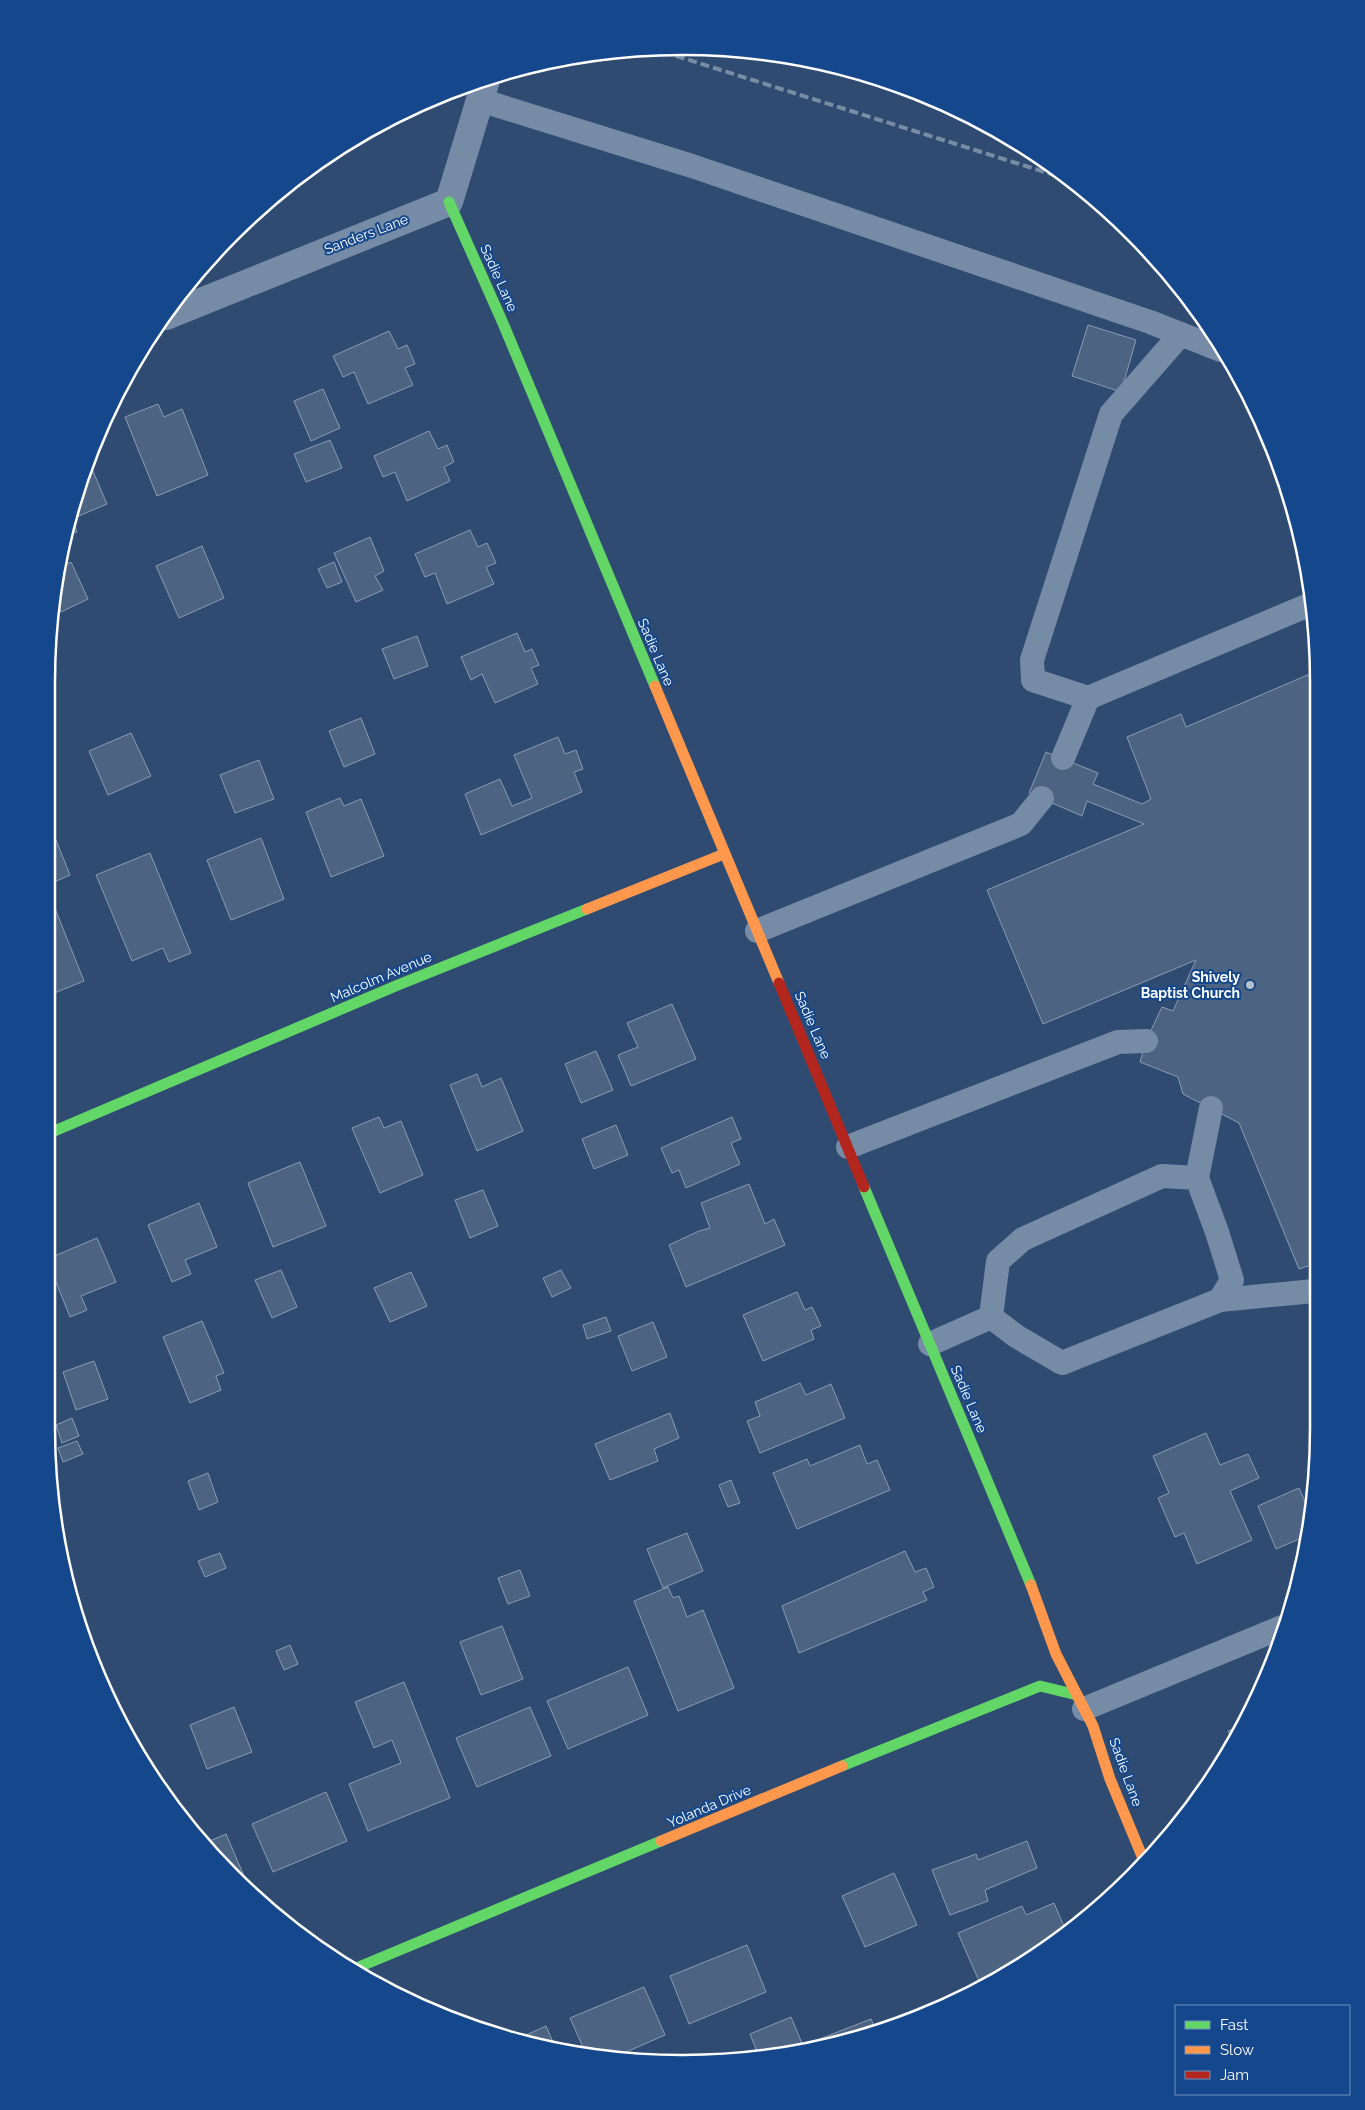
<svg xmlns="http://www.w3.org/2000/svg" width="1365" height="2110" font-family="Raleway,sans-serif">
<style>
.building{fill:#4c6381;stroke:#8b9cb3}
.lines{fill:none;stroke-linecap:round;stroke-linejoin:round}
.lane{stroke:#768ba5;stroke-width:24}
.street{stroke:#768ba5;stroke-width:28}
.fast{stroke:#63d668;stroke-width:11}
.slow{stroke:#ff974d;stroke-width:11}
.jam{stroke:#b3261e;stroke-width:11}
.rail{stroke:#788ca4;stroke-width:4;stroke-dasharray:9 4;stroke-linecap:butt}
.poi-dot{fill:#b6c0cd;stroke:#14478c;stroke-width:2}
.labels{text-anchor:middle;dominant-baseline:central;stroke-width:4;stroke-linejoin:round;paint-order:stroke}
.street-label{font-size:14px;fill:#fff;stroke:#14478c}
.poi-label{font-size:14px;font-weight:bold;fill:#fff;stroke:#14478c;text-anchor:end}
.rim{fill:none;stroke:#fff;stroke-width:2.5}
</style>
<rect width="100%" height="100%" fill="#2f4b71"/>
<g class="building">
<path d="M1088 325 1136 340 1121 392 1072 376Z"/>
<path d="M389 331 398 349 407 345 415 364 405 368 413 385 368 404 354 372 343 377 333 356Z"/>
<path d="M323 389 340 428 311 441 294 401Z"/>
<path d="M158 404 164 417 182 409 208 475 157 496 125 417Z"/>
<path d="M429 431 438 449 447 445 454 462 444 467 450 481 407 501 395 472 383 477 374 456Z"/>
<path d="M330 440 342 468 306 482 294 454Z"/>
<path d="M89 462 107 504 74 518Z"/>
<path d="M73 520 77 532 69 535Z"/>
<path d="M470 530 478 547 487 543 496 563 486 567 494 584 447 604 435 573 425 577 415 554Z"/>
<path d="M370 537 384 571 375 576 383 590 356 602 334 553Z"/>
<path d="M202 546 224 598 179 618 156 566Z"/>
<path d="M71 562 88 599 61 612 53 594 61 567Z"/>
<path d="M334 562 342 582 327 588 318 569Z"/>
<path d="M517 633 525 652 532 649 539 665 531 668 538 684 495 703 482 674 471 680 461 657Z"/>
<path d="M417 636 428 666 394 679 382 649Z"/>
<path d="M1317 671 1314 1264 1299 1269 1239 1123 1183 1094 1178 1077 1140 1062 1146 1041 1162 1007 1173 1011 1196 960 1043 1024 987 890 1144 824 1087 801 1082 816 1029 793 1046 752 1098 773 1093 784 1142 804 1151 799 1127 737 1181 714 1186 727Z"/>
<path d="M361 718 375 754 344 767 329 731Z"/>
<path d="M131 733 151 776 108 795 89 751Z"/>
<path d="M558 737 565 754 576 750 583 769 574 772 582 792 481 835 465 794 500 779 512 806 532 798 514 755Z"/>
<path d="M259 760 274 799 235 813 220 775Z"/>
<path d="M340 798 344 806 361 799 384 856 331 877 306 812Z"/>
<path d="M261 838 284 899 231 920 207 860Z"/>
<path d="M56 840 70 875 52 883V842Z"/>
<path d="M150 853 191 953 169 962 163 948 132 961 96 875Z"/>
<path d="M54 906 84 981 52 994V907Z"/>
<path d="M672 1004 696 1059 631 1086 618 1055 638 1047 627 1023Z"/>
<path d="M596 1051 613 1090 581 1103 565 1064Z"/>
<path d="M477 1074 482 1087 501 1078 523 1131 477 1151 450 1085Z"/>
<path d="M379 1117 384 1128 401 1121 423 1175 380 1193 352 1128Z"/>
<path d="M732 1117 741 1139 731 1143 740 1164 686 1188 679 1170 672 1173 661 1148Z"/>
<path d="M616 1125 628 1155 594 1169 582 1139Z"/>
<path d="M300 1162 326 1226 273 1247 248 1183Z"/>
<path d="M749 1184 765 1224 774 1219 785 1245 686 1287 669 1245 699 1231 710 1228 701 1203Z"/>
<path d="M483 1190 498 1226 470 1238 455 1200Z"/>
<path d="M199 1203 217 1247 185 1260 191 1274 172 1282 148 1225Z"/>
<path d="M97 1238 116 1282 81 1296 87 1310 70 1317 52 1272V1257Z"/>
<path d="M281 1270 297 1307 272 1318 255 1280Z"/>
<path d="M561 1270 571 1288 552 1297 543 1278Z"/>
<path d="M411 1272 427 1306 390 1322 374 1288Z"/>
<path d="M797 1292 805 1310 812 1307 821 1326 811 1330 814 1339 763 1361 743 1315Z"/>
<path d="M606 1317 611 1331 587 1339 583 1325Z"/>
<path d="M202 1321 224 1373 216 1376 221 1390 190 1403 163 1337Z"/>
<path d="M653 1322 667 1357 632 1371 618 1336Z"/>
<path d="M94 1361 108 1399 76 1410 63 1372Z"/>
<path d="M800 1383 806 1395 831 1384 845 1418 760 1453 747 1421 760 1416 755 1402Z"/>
<path d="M670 1413 679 1438 654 1449 658 1461 610 1480 595 1444Z"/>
<path d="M72 1418 79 1436 62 1443 56 1425Z"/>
<path d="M1206 1433 1220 1465 1248 1454 1259 1478 1230 1491 1252 1540 1197 1564 1184 1533 1175 1537 1158 1498 1169 1493 1153 1456Z"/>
<path d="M77 1441 83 1454 63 1462 58 1448Z"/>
<path d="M860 1445 867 1464 877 1460 890 1490 797 1529 773 1473 807 1459 810 1466Z"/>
<path d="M208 1473 218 1502 199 1510 188 1481Z"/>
<path d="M731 1480 740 1503 728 1507 719 1485Z"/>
<path d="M1299 1488 1312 1517 1306 1536 1276 1549 1258 1506Z"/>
<path d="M687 1533 703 1571 663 1588 647 1549Z"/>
<path d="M905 1551 915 1572 926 1568 934 1587 923 1592 927 1600 799 1653 782 1606Z"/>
<path d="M220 1553 226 1568 205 1577 198 1561Z"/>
<path d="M520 1570 530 1596 508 1604 498 1578Z"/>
<path d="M668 1587 673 1598 679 1596 687 1617 703 1610 734 1688 678 1711 634 1601Z"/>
<path d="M502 1626 523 1679 481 1695 460 1642Z"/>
<path d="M290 1645 298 1664 284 1670 276 1651Z"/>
<path d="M628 1667 648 1715 568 1749 547 1701Z"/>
<path d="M404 1682 450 1798 368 1831 349 1784 401 1763 392 1740 374 1748 355 1702Z"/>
<path d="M234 1707 252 1752 207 1769 190 1725Z"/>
<path d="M530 1707 551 1756 477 1787 456 1738Z"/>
<path d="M1241 1726 1233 1742 1228 1731Z"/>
<path d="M326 1792 347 1841 273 1872 252 1824Z"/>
<path d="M226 1834 247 1883 241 1885 205 1843Z"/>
<path d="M1027 1841 1037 1868 985 1890 988 1901 950 1915 932 1870 976 1854 978 1860Z"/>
<path d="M894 1873 917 1925 865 1947 842 1896Z"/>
<path d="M1054 1903 1066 1931 1036 1957 982 1988 958 1933 1022 1906 1026 1915Z"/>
<path d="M747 1945 766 1992 689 2024 670 1976Z"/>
<path d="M644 1987 665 2035 615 2057 586 2054 570 2018Z"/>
<path d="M791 2017 804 2048 758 2054 750 2034Z"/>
<path d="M871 2019 876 2031 847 2042 819 2046 817 2040Z"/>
<path d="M546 2026 557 2051 515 2040Z"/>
</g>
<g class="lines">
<g class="lane">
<path d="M480 100 692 166 1150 322 1221 350"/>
<path d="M1088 698 1033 680 1032 660 1111 414 1181 334"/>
<path d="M1063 758 1088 698 1311 604"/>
<path d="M757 931 1021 824 1042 798"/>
<path d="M848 1147 1118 1042 1146 1041"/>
<path d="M1162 1176 1197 1178 1217 1232 1232 1280 1220 1300 1062 1363 1016 1336 991 1317 998 1261 1023 1239Z"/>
<path d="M1197 1178 1211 1108"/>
<path d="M1220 1300 1314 1291"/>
<path d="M930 1344 991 1317"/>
<path d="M1084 1709 1282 1627"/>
</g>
<path class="street" d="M166 316 449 202 486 80"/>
<g class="fast">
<path d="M449 202 502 321 655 686"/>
<path d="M52 1132 398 985 587 909"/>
<path d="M864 1187 1031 1585"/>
<path d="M842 1766 1040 1686 1077 1695"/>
<path d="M354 1969 661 1841"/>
</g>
<g class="slow">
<path d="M655 686 779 983"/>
<path d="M587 909 724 854"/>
<path d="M1031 1585 1056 1654 1093 1726 1110 1779 1144 1861"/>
<path d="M661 1841 842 1766"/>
</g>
<path class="jam" d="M779 983 864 1187"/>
<path class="rail" d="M651 48 1067 179"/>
</g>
<circle class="poi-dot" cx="1250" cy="985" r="5"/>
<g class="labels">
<g class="street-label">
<text transform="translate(366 234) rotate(-21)">Sanders Lane</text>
<text transform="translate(499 278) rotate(66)">Sadie Lane</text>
<text transform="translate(656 652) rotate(67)">Sadie Lane</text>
<text transform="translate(381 977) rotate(-23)">Malcolm Avenue</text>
<text transform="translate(813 1025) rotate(67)">Sadie Lane</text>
<text transform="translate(969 1399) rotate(67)">Sadie Lane</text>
<text transform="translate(1126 1772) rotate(70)">Sadie Lane</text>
<text transform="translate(709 1806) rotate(-23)">Yolanda Drive</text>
</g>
<g class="poi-label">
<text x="1240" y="977">Shively<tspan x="1240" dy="16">Baptist Church</tspan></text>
</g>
</g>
<path d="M0 0H1365V2110H0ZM682 55H683A627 627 0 0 1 1310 682V1428A627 627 0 0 1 683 2055H682A627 627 0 0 1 55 1428V682A627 627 0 0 1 682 55Z" fill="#14478c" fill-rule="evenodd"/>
<path class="rim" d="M682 55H683A627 627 0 0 1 1310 682V1428A627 627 0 0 1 683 2055H682A627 627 0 0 1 55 1428V682A627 627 0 0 1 682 55Z"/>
<rect x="1175" y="2005" width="175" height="90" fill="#14478c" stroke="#7291ba"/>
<rect x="1185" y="2021" width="25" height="8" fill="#63d668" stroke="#7291ba"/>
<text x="1220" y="2030" font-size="15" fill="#ffffff">Fast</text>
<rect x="1185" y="2046" width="25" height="8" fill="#ff974d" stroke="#7291ba"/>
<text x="1220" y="2055" font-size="15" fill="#ffffff">Slow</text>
<rect x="1185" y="2071" width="25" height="8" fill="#b3261e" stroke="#7291ba"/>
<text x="1220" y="2080" font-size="15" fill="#ffffff">Jam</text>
</svg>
